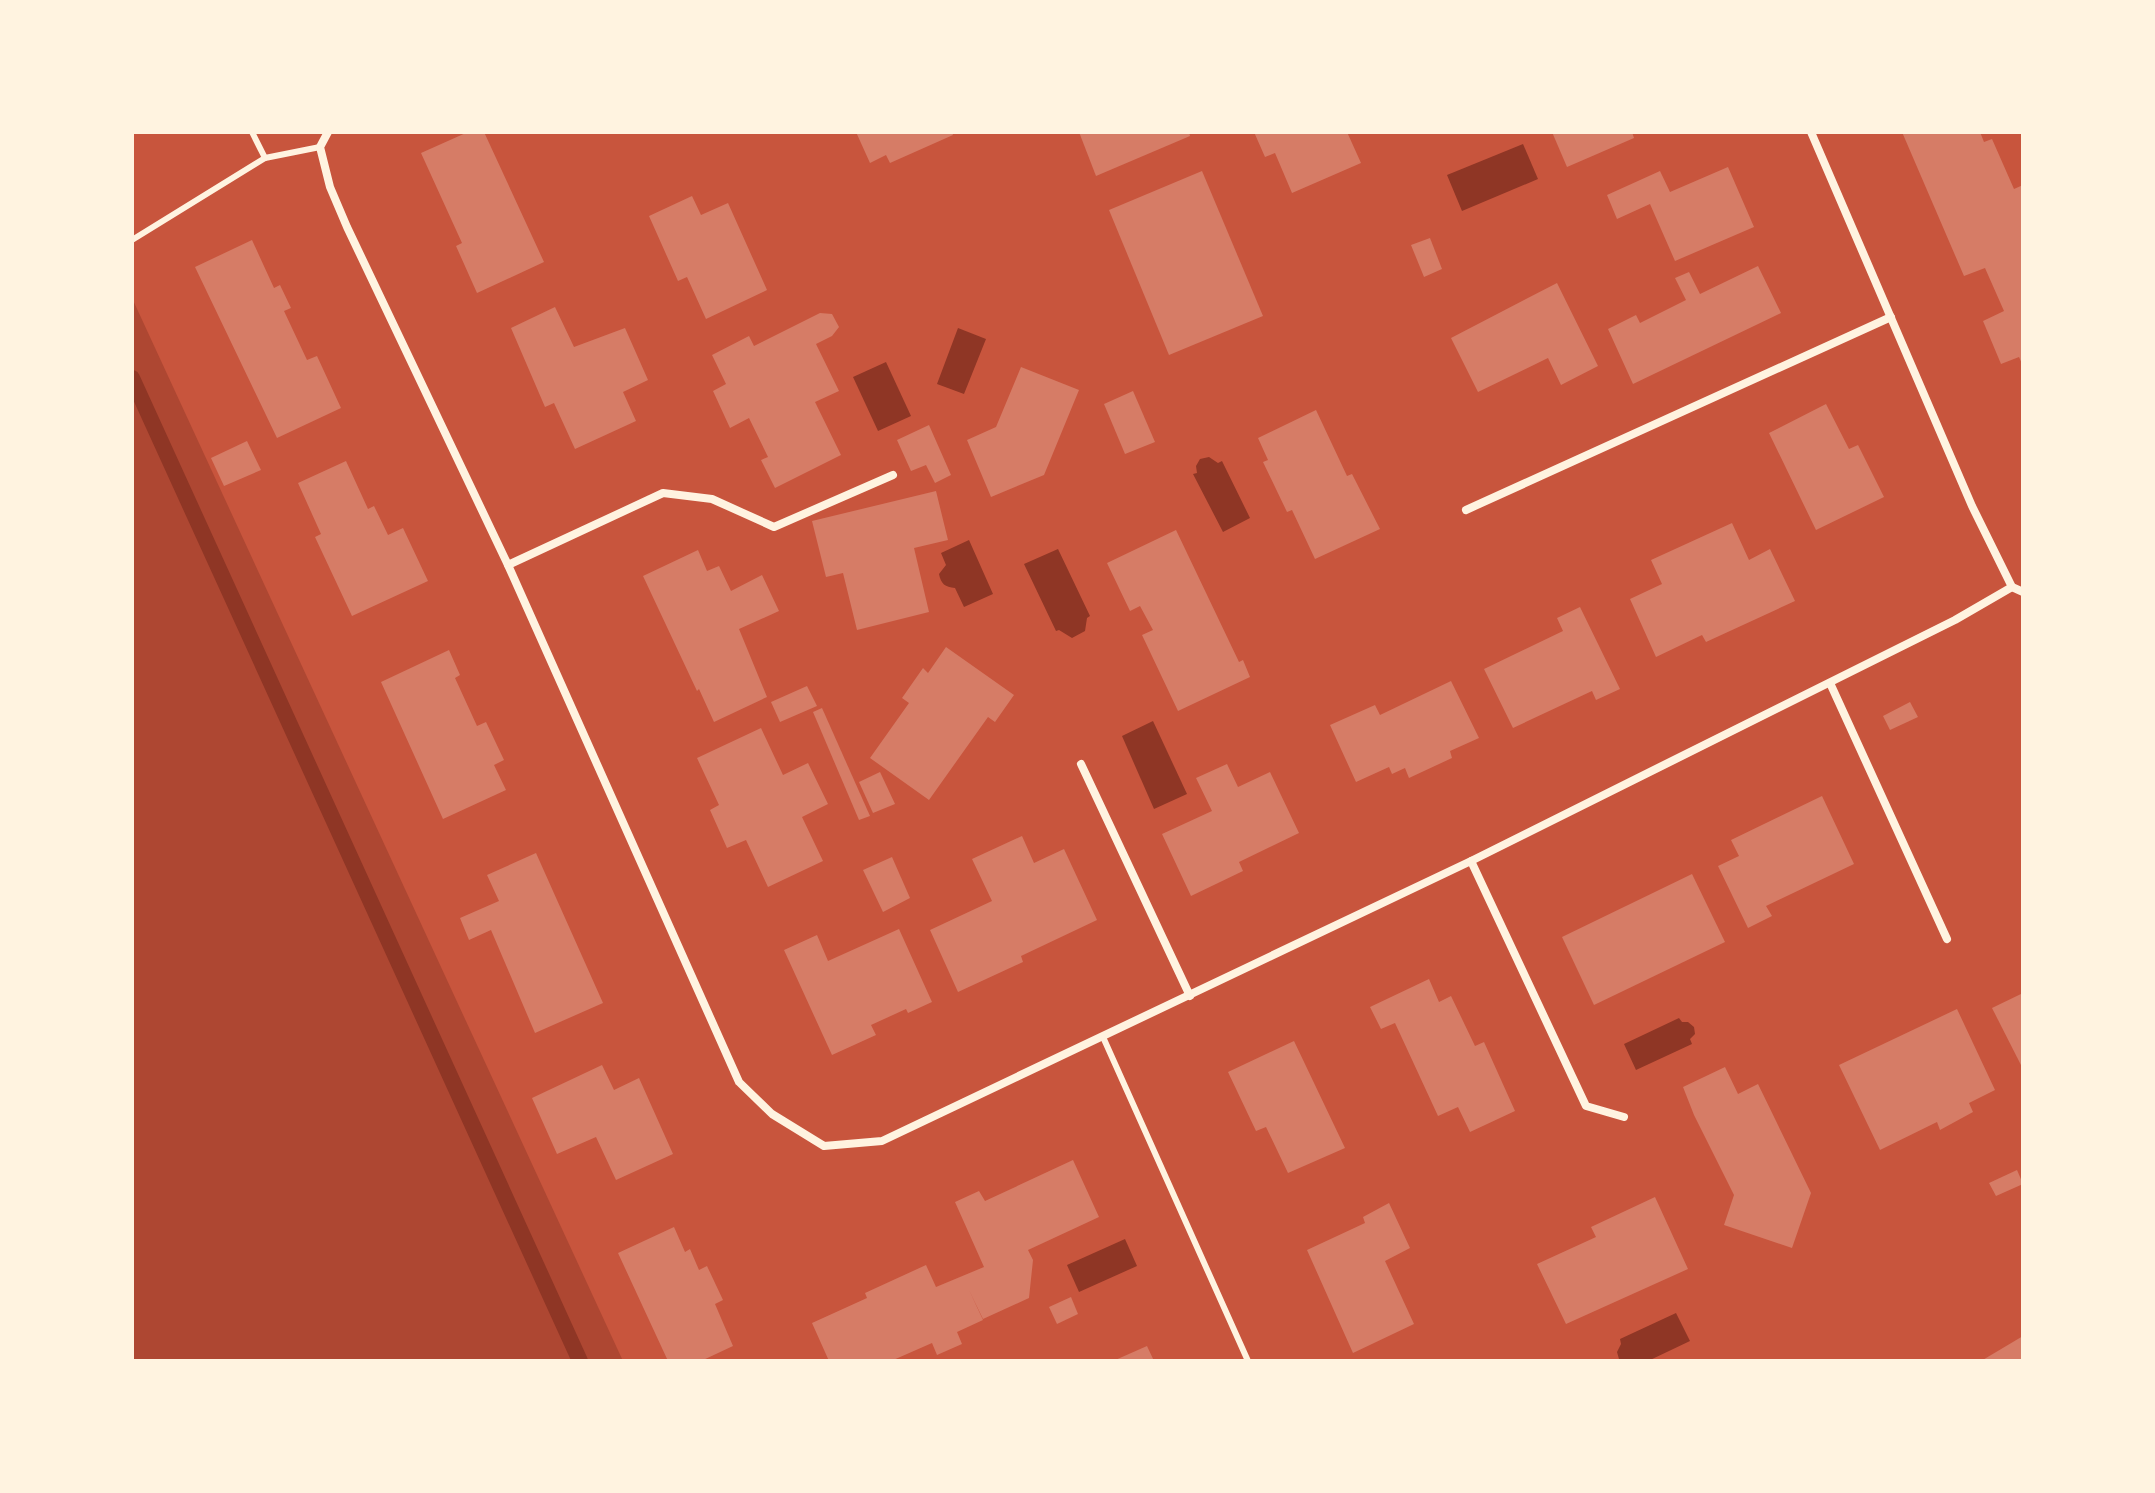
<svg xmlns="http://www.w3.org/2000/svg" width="2155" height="1493" font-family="'Fira Sans',sans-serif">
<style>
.green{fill:#ae4732}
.water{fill:#8f3625}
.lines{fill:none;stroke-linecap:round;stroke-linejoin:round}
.stream{stroke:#8f3625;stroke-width:16}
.building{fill:#d67c66}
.service{stroke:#fff3e0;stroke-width:6}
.minor{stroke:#fff3e0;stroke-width:8}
</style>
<rect width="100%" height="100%" fill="#c8553d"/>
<path class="green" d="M132 298 623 1361H132Z"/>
<g class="water">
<path d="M1523 144 1538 179 1462 211 1447 175Z"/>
<path d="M958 328 986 339 964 394 937 384Z"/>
<path d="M886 362 911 416 878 431 853 377Z"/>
<path d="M1209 457 1218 463 1222 461 1250 518 1223 532 1193 474 1197 473 1196 466 1200 459Z"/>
<path d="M969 540 993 594 964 607 955 588C945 587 941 584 939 574L946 565 941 553Z"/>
<path d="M1058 549 1090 616 1087 618 1085 631 1072 638 1059 630 1056 631 1024 564Z"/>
<path d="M1153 721 1187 794 1154 809 1122 736Z"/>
<path d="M1679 1018 1682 1022H1688L1694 1027 1695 1034 1690 1039 1692 1044 1636 1070 1624 1044Z"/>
<path d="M1125 1239 1137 1266 1079 1292 1067 1265Z"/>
<path d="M1676 1313 1690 1341 1648 1361 1619 1359 1617 1352 1621 1344 1620 1339Z"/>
</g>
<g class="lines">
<path class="stream" d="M132 378 580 1361"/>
</g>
<g class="building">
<path d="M468 132H484L544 262 477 293 456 246 462 243 421 153Z"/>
<path d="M856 132H952L953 135 890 163 886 155 870 163Z"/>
<path d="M1079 132H1189L1190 136 1096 176Z"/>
<path d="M1254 132H1347L1361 163 1292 193 1275 153 1265 157Z"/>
<path d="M1552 132H1632L1634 138 1567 167Z"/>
<path d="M1902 132H1980L1984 142 1992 139 2014 189 2023 185V366L2019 357 2001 364 1983 321 2004 311 1985 268 1964 276Z"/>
<path d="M1728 167 1754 227 1675 261 1650 204 1617 219 1607 195 1660 171 1670 192Z"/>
<path d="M1202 171 1263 316 1169 355 1109 210Z"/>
<path d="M692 196 701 215 728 203 767 290 706 319 687 277 678 281 649 216Z"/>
<path d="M1430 238 1442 269 1424 277 1411 245Z"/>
<path d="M252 240 274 288 280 285 291 308 284 311 307 360 317 356 341 408 277 438 195 267Z"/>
<path d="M1758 266 1781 313 1633 384 1608 329 1636 315 1640 323 1686 300 1675 278 1689 272 1700 294Z"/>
<path d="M1557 283 1598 366 1561 385 1548 358 1478 392 1451 338Z"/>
<path d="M555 307 574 347 625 328 648 380 623 392 636 421 575 449 554 403 545 407 511 328Z"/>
<path d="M820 313 832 314 839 327 832 336 816 344 839 391 815 402 841 455 775 488 761 460 768 457 749 418 730 428 713 391 726 384 712 355 749 336 754 346Z"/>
<path d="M1021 367 1079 390 1044 475 991 497 967 440 996 427Z"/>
<path d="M1133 391 1155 442 1125 454 1104 404Z"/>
<path d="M1826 404 1849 449 1858 445 1884 497 1816 530 1769 433Z"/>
<path d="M1316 410 1347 476 1352 474 1380 529 1315 559 1292 510 1287 512 1263 462 1268 460 1258 438Z"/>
<path d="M929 425 951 475 935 483 926 465 911 471 897 440Z"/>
<path d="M247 441 261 470 224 486 211 458Z"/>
<path d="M346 461 368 509 374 506 388 535 403 528 428 581 352 616 315 537 321 534 298 483Z"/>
<path d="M936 491 948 540 914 548 929 612 857 630 843 573 826 577 812 521Z"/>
<path d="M1732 523 1749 560 1770 549 1795 601 1706 642 1702 635 1656 657 1630 599 1662 584 1651 560Z"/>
<path d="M1176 530 1239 662 1243 660 1250 677 1178 711 1142 635 1153 630 1140 606 1130 611 1107 563Z"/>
<path d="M698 550 707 571 719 566 731 591 762 575 779 611 739 629 767 697 714 722 699 689 697 691 643 576Z"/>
<path d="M1580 607 1620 689 1596 700 1592 691 1513 728 1484 669 1563 631 1557 618Z"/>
<path d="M946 647 1014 695 995 722 988 717 929 800 870 758 909 703 902 698 923 668 928 673Z"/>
<path d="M449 650 460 675 455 678 477 726 486 722 504 760 494 765 506 790 443 819 381 682Z"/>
<path d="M1451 681 1479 738 1450 751 1452 758 1409 778 1405 768 1392 774 1389 767 1356 782 1330 725 1375 705 1380 715Z"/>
<path d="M807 686 817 706 780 722 771 702Z"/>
<path d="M1910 702 1918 717 1890 730 1883 716Z"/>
<path d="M822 708 870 816 859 820 813 712Z"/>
<path d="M761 728 783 775 808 763 828 804 802 817 823 861 768 887 746 840 727 848 710 810 719 805 697 758Z"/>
<path d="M1227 764 1238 787 1270 772 1299 833 1239 862 1243 871 1191 896 1162 834 1212 811 1196 778Z"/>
<path d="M880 772 895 804 873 813 859 782Z"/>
<path d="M1822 796 1854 864 1766 906 1772 916 1748 928 1718 866 1739 856 1731 840Z"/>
<path d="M1022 836 1034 863 1064 849 1097 920 1021 956 1023 962 958 992 930 930 992 901 972 859Z"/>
<path d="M536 853 603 1003 535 1033 491 930 469 940 460 918 499 901 487 875Z"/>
<path d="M892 857 910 898 883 912 863 870Z"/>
<path d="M1692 874 1725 942 1594 1005 1562 937Z"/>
<path d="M899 929 932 1002 908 1013 906 1009 871 1025 876 1035 832 1055 784 950 817 935 828 961Z"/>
<path d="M1429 979 1439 1002 1451 996 1475 1046 1484 1042 1515 1111 1470 1132 1458 1107 1438 1116 1395 1023 1381 1029 1370 1007Z"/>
<path d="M2023 993V1069L1992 1008Z"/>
<path d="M1957 1009 1995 1090 1969 1103 1973 1112 1940 1130 1937 1122 1880 1150 1839 1065Z"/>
<path d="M1294 1041 1345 1148 1288 1173 1266 1127 1256 1131 1228 1072Z"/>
<path d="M602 1065 614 1090 639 1078 673 1154 616 1180 596 1137 557 1154 532 1098Z"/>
<path d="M1725 1067 1738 1094 1758 1084 1811 1193 1792 1248 1724 1225 1734 1195 1694 1115 1683 1087Z"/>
<path d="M1073 1160 1099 1217 1028 1250 1033 1260 1029 1298 983 1319 969 1290 983 1320 957 1332 962 1344 937 1355 932 1343 891 1361H829L812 1323 867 1298 865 1293 926 1265 936 1287 984 1267 955 1202 979 1191 985 1201Z"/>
<path d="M2017 1170 2023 1184 1996 1196 1989 1183Z"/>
<path d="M1655 1197 1688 1269 1566 1324 1537 1264 1596 1237 1591 1227Z"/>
<path d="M1389 1203 1410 1248 1385 1261 1414 1324 1353 1353 1307 1250 1365 1223 1363 1217Z"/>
<path d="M674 1227 685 1252 690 1249 699 1270 707 1266 723 1300 715 1304 733 1346 701 1361H668L618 1253Z"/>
<path d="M1071 1297 1078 1314 1057 1324 1049 1307Z"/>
<path d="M2023 1336V1361H1981Z"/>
<path d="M1147 1346 1154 1361H1113Z"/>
</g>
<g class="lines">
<g class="service">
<path d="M252 132 265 158"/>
<path d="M132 240 265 158 320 147"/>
<path d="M1103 1037 1248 1361"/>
</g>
<g class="minor">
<path d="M328 132 320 147 330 187 347 227 508 565 739 1082 772 1114 824 1146 882 1141 1471 861 1955 620 2012 587"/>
<path d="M1811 132 1972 506 2012 587 2023 592"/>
<path d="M1466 510 1891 317"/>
<path d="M508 565 663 493 712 499 774 527 893 475"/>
<path d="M1830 683 1947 939"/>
<path d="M1081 764 1190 996"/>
<path d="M1471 861 1586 1106 1624 1117"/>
</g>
</g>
<rect width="2155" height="1493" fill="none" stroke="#fff3e0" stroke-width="268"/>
</svg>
